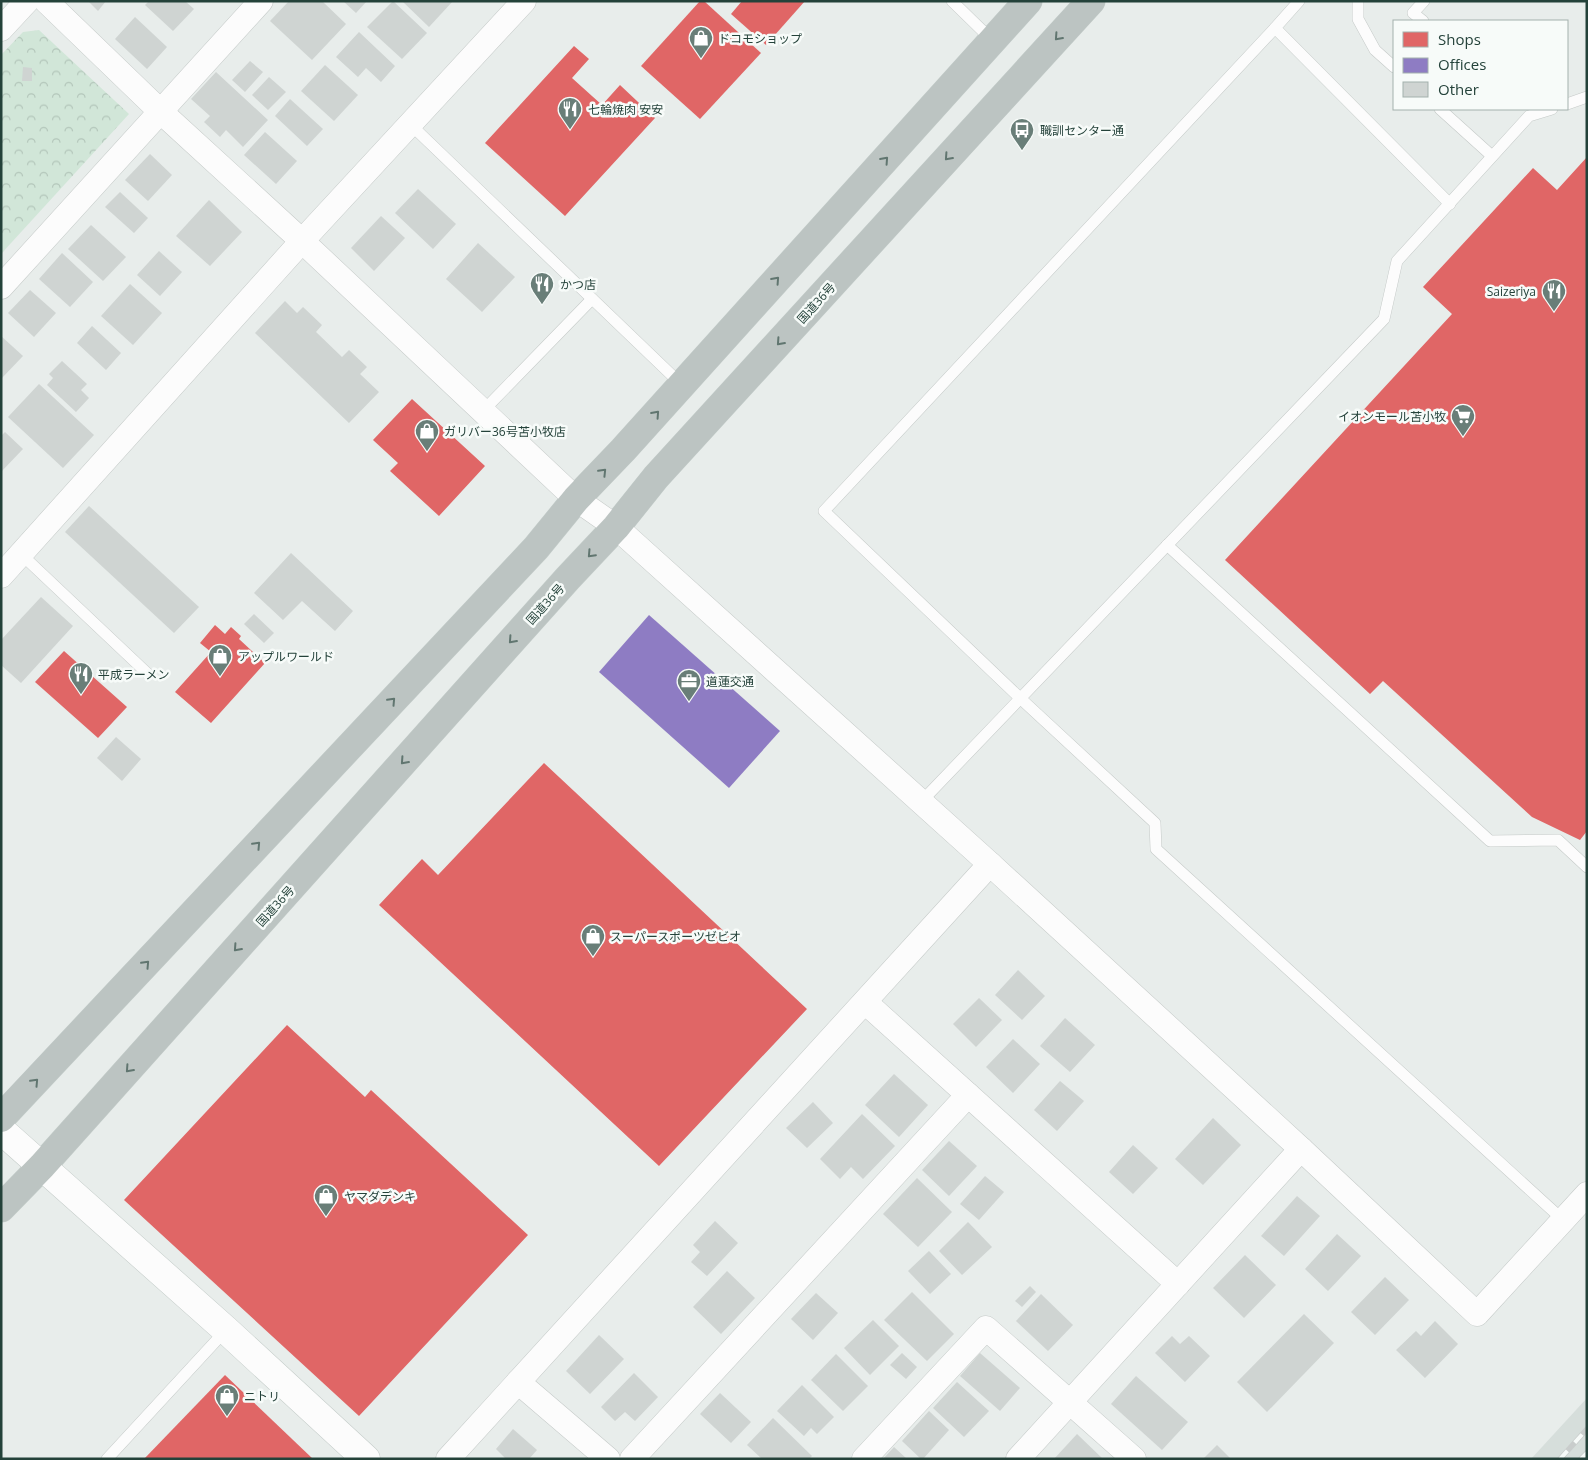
<svg xmlns="http://www.w3.org/2000/svg" width="1588" height="1460" font-family="'Open Sans','Noto Sans JP',sans-serif">
<style>
.built{fill:#d6dedb}
.forest{fill:url(#forest-crowns)}
.shops{fill:#e06666}
.offices{fill:#8e7cc3}
.building{fill:#cfd4d2}
.lines{fill:none;stroke-linecap:round;stroke-linejoin:round}
.lane-casing{stroke:#c5cac8;stroke-width:12}
.street-casing{stroke:#c5cac8;stroke-width:25}
.secondary-casing{stroke:#c3cbc8;stroke-width:29}
.highway-casing{stroke:#c3ccc9;stroke-width:29}
.lane{stroke:#fcfcfc;stroke-width:11}
.street{stroke:#fcfcfc;stroke-width:24}
.secondary{stroke:#fcfcfc;stroke-width:28}
.highway{stroke:#bcc4c2;stroke-width:28}
.rail-casing{stroke:#c9cdcc;stroke-width:5.5}
.rail{stroke:#f7fbf9;stroke-width:4;stroke-dasharray:11;stroke-linecap:butt}
.oneway{stroke:#617670}
.labels{text-anchor:middle;dominant-baseline:central;stroke-width:5;stroke-linejoin:round;paint-order:stroke}
.poi-label{font-size:12px;fill:#24423a;stroke:#f7fbf9;text-anchor:start}
.street-label{font-size:12px;fill:#24423a;stroke:#f7fbf9}
</style>
<defs>
<pattern id="forest-crowns" width="20" height="18" patternUnits="userSpaceOnUse" patternTransform="scale(1.25)"><rect width="20" height="18" fill="#d1e6d8"/><path d="M2 6a3 3 0 1 1 6 0M12 15a3 3 0 1 1 6 0" fill="none" stroke="#b3c6ba"/></pattern>
</defs>
<rect width="100%" height="100%" fill="#e8edeb"/>
<path class="built" d="M1587 1398V1459H1531Z"/>
<path class="forest" d="M39 30 129 114 1 254V55L23 32Z"/>
<g class="shops">
<path d="M700 1H704L761 53 700 119 641 66Z"/>
<path d="M742 1H805L766 45 731 14Z"/>
<path d="M574 46 589 59 572 78 602 105 620 85 655 118 565 216 485 143Z"/>
<path d="M1587 157V831L1580 840 1532 817 1383 681 1370 694 1225 560 1452 314 1423 287 1533 168 1557 190Z"/>
<path d="M412 399 485 466 439 516 390 471 398 463 373 440Z"/>
<path d="M215 625 225 634 231 627 241 636 239 639 265 663 211 723 175 692 211 652 200 643Z"/>
<path d="M64 651 127 707 98 738 35 682Z"/>
<path d="M544 763 807 1009 659 1166 379 905 422 859 438 875Z"/>
<path d="M287 1025 365 1097 371 1090 528 1235 359 1416 124 1200Z"/>
<path d="M225 1375 313 1459H144Z"/>
</g>
<path class="offices" d="M649 615 780 731 729 788 599 672Z"/>
<g class="building">
<path d="M88 1H106L98 11Z"/>
<path d="M149 1H185L194 9 173 31 145 5Z"/>
<path d="M289 1H322L346 24 312 60 270 21Z"/>
<path d="M343 1H367L356 13Z"/>
<path d="M393 1 427 33 402 59 367 27Z"/>
<path d="M402 1H453L429 27Z"/>
<path d="M135 17 167 47 147 69 115 39Z"/>
<path d="M359 32 395 66 381 82 366 68 358 77 336 57Z"/>
<path d="M250 61 263 72 245 92 232 80Z"/>
<path d="M325 65 358 95 334 121 301 91Z"/>
<path d="M23 67 32 68V81H22Z"/>
<path d="M216 72 268 120 243 147 226 130 220 137 204 122 210 116 191 99Z"/>
<path d="M269 77 286 92 268 110 252 95Z"/>
<path d="M290 99 323 129 307 146 275 116Z"/>
<path d="M265 132 297 161 276 184 244 155Z"/>
<path d="M150 154 172 175 148 201 125 180Z"/>
<path d="M418 189 456 224 433 249 395 213Z"/>
<path d="M120 192 148 218 134 233 105 207Z"/>
<path d="M209 200 242 232 210 266 176 236Z"/>
<path d="M381 216 405 238 374 271 351 248Z"/>
<path d="M91 225 126 257 103 281 68 249Z"/>
<path d="M478 243 515 277 482 312 446 279Z"/>
<path d="M159 251 182 272 160 296 137 275Z"/>
<path d="M62 253 93 282 70 307 39 279Z"/>
<path d="M130 284 162 313 133 345 101 316Z"/>
<path d="M30 290 56 313 34 337 8 313Z"/>
<path d="M285 301 297 313 303 307 322 325 316 332 342 357 349 350 367 367 360 374 379 392 349 423 255 333Z"/>
<path d="M92 326 121 353 106 370 77 343Z"/>
<path d="M1 336 23 356 1 379Z"/>
<path d="M62 361 87 384 81 390 89 398 76 412 47 385 53 378 49 374Z"/>
<path d="M39 384 94 435 63 468 8 417Z"/>
<path d="M5 432 23 449 1 472V436Z"/>
<path d="M89 506 199 607 174 633 65 532Z"/>
<path d="M291 553 353 611 335 631 302 601 283 620 254 593Z"/>
<path d="M41 597 73 626 21 683 1 665V640Z"/>
<path d="M254 614 274 633 264 643 244 624Z"/>
<path d="M116 737 141 759 122 781 97 758Z"/>
<path d="M1018 970 1045 996 1022 1020 995 995Z"/>
<path d="M979 998 1002 1020 976 1047 953 1024Z"/>
<path d="M1065 1018 1095 1045 1070 1072 1040 1046Z"/>
<path d="M1013 1039 1040 1064 1013 1093 986 1067Z"/>
<path d="M894 1074 928 1105 899 1137 865 1105Z"/>
<path d="M1060 1081 1084 1101 1057 1131 1034 1110Z"/>
<path d="M813 1102 833 1123 807 1148 786 1128Z"/>
<path d="M862 1114 895 1146 863 1179 851 1167 840 1179 820 1159Z"/>
<path d="M1213 1118 1241 1145 1203 1185 1175 1159Z"/>
<path d="M949 1141 977 1166 949 1196 922 1170Z"/>
<path d="M1133 1145 1158 1168 1133 1194 1109 1172Z"/>
<path d="M985 1176 1004 1192 979 1220 960 1204Z"/>
<path d="M917 1178 952 1212 918 1247 883 1214Z"/>
<path d="M1297 1196 1320 1216 1284 1256 1261 1236Z"/>
<path d="M715 1221 738 1243 707 1276 691 1262 700 1252 693 1245Z"/>
<path d="M968 1222 992 1247 962 1275 939 1251Z"/>
<path d="M1337 1234 1361 1256 1328 1291 1305 1269Z"/>
<path d="M929 1251 951 1274 930 1294 908 1271Z"/>
<path d="M1245 1255 1276 1285 1244 1318 1213 1288Z"/>
<path d="M727 1271 755 1298 721 1334 693 1307Z"/>
<path d="M1385 1277 1409 1300 1375 1335 1351 1312Z"/>
<path d="M1030 1286 1036 1292 1022 1307 1015 1301Z"/>
<path d="M912 1292 954 1334 927 1361 884 1320Z"/>
<path d="M816 1293 838 1313 813 1340 791 1319Z"/>
<path d="M1041 1294 1073 1325 1048 1351 1016 1321Z"/>
<path d="M1304 1314 1334 1343 1267 1412 1237 1382Z"/>
<path d="M873 1320 899 1346 870 1375 844 1348Z"/>
<path d="M1435 1321 1458 1344 1425 1378 1396 1350 1416 1331 1421 1336Z"/>
<path d="M599 1335 624 1359 590 1394 566 1371Z"/>
<path d="M1172 1336 1180 1344 1189 1336 1210 1356 1185 1382 1155 1353Z"/>
<path d="M902 1353 917 1367 906 1379 890 1365Z"/>
<path d="M980 1353 1020 1388 1000 1411 960 1376Z"/>
<path d="M836 1354 868 1386 843 1411 811 1380Z"/>
<path d="M634 1373 658 1397 635 1421 625 1412 615 1421 601 1407Z"/>
<path d="M1136 1376 1188 1422 1162 1450 1111 1404Z"/>
<path d="M957 1382 989 1411 964 1437 933 1408Z"/>
<path d="M802 1385 834 1417 817 1434 811 1428 804 1436 777 1411Z"/>
<path d="M720 1393 751 1422 731 1443 700 1414Z"/>
<path d="M929 1411 949 1430 923 1459H921L902 1441Z"/>
<path d="M773 1418 812 1456 809 1459H762L747 1445Z"/>
<path d="M513 1429 537 1450 529 1459H506L496 1449Z"/>
<path d="M1077 1434 1103 1459H1054Z"/>
<path d="M1217 1445 1231 1459H1203Z"/>
<path d="M894 1447 907 1459H883Z"/>
</g>
<g class="lines">
<g class="lane-casing">
<g id="lane">
<path d="M952 1 993 41"/>
<path d="M1299 1 1275 28 1450 204"/>
<path d="M1358 1V19L1375 50 1394 67"/>
<path d="M1423 21 1413 13 1424 1"/>
<path d="M1275 28 824 511 1020 698 1155 823 1156 849 1563 1220"/>
<path d="M1567 104 1587 97"/>
<path d="M1440 109 1492 156"/>
<path d="M410 124 682 385"/>
<path d="M483 411 592 299"/>
<path d="M1167 545 1490 841 1558 840 1587 867"/>
<path d="M21 554 148 674"/>
<path d="M921 802 1384 319 1397 261 1529 116 1552 109"/>
<path d="M107 1459 226 1330"/>
</g>
</g>
<g class="street-casing">
<g id="street">
<path d="M46 1 160 111 302 241 576 499 616 527 990 864 1301 1149 1477 1314 1587 1194"/>
<path d="M1 29 27 1"/>
<path d="M1 287 261 1"/>
<path d="M1 576 302 241 524 1"/>
<path d="M865 1002 1178 1284"/>
<path d="M518 1382 608 1459"/>
<path d="M448 1459 990 864"/>
<path d="M632 1459 968 1095"/>
<path d="M864 1459 986 1328 1134 1459"/>
<path d="M1018 1459 1301 1149"/>
</g>
</g>
<g class="secondary-casing">
<path id="secondary" d="M1 1130 226 1330 366 1459"/>
</g>
<g class="highway-casing">
<g id="highway">
<path d="M1 1118 536 548 576 499 623 450 1028 1"/>
<path d="M1 1208 42 1166 568 578 616 527 656 477 1091 1"/>
</g>
</g>
<use href="#lane" class="lane"/>
<use href="#street" class="street"/>
<use href="#secondary" class="secondary"/>
<use href="#highway" class="highway"/>
<g class="rail-casing">
<g id="rail">
<path d="M1560 1459 1587 1429"/>
<path d="M1581 1459 1587 1453"/>
</g>
</g>
<use href="#rail" class="rail"/>
</g>
<defs><path id="oneway-chevron" d="M-2-3.5L2.5 0L-2 3.5" fill="none" stroke-width="1.6" stroke-linecap="round" stroke-linejoin="round" transform="scale(1.25)"/></defs>
<g class="oneway">
<use href="#oneway-chevron" transform="translate(1058 37) rotate(132)"/>
<use href="#oneway-chevron" transform="translate(948 157) rotate(132)"/>
<use href="#oneway-chevron" transform="translate(885 160) rotate(-48)"/>
<use href="#oneway-chevron" transform="translate(776 280) rotate(-48)"/>
<use href="#oneway-chevron" transform="translate(780 342) rotate(132)"/>
<use href="#oneway-chevron" transform="translate(656 414) rotate(-48)"/>
<use href="#oneway-chevron" transform="translate(603 472) rotate(-46)"/>
<use href="#oneway-chevron" transform="translate(591 554) rotate(133)"/>
<use href="#oneway-chevron" transform="translate(512 640) rotate(132)"/>
<use href="#oneway-chevron" transform="translate(392 701) rotate(-47)"/>
<use href="#oneway-chevron" transform="translate(404 761) rotate(132)"/>
<use href="#oneway-chevron" transform="translate(257 845) rotate(-47)"/>
<use href="#oneway-chevron" transform="translate(237 948) rotate(132)"/>
<use href="#oneway-chevron" transform="translate(146 964) rotate(-47)"/>
<use href="#oneway-chevron" transform="translate(129 1069) rotate(132)"/>
<use href="#oneway-chevron" transform="translate(35 1082) rotate(-47)"/>
</g>
<defs>
<g id="shop-pin" transform="scale(1.25)"><path d="M0 17L-7.5 6A9.5 9.5 0 1 1 7.5 6Z" fill="#697e78" stroke="#f7fbf9"/><path d="M-5-2.5h2.3a2.7 3.5 0 0 1 5.4 0H5L5.5 6h-11ZM-1.5-2.5h3a1.5 2.3 0 0 0-3 0Z" fill="#fff"/></g>
<g id="restaurant-pin" transform="scale(1.25)"><path d="M0 17L-7.5 6A9.5 9.5 0 1 1 7.5 6Z" fill="#697e78" stroke="#f7fbf9"/><path d="M-5-6h1v4h1v-4h1v4h1v-4h1v5L-1.5 .5V6h-2V.5L-5-1ZM5-6V6H3V1.5H1.5Q1.5-4 5-6Z" fill="#fff"/></g>
<g id="bus-pin" transform="scale(1.25)"><path d="M0 17L-7.5 6A9.5 9.5 0 1 1 7.5 6Z" fill="#697e78" stroke="#f7fbf9"/><path d="M-5-6H5V4H4V6H2V4H-2V6H-4V4H-5ZM-3.5-4V0h7V-4ZM-3.5 1.2v1.5H-2V1.2ZM2 1.2v1.5H3.5V1.2Z" fill="#fff"/></g>
<g id="supermarket-pin" transform="scale(1.25)"><path d="M0 17L-7.5 6A9.5 9.5 0 1 1 7.5 6Z" fill="#697e78" stroke="#f7fbf9"/><path d="M-6-5.5h2.5l.6 2H6L4.5 2H-2.5L-4.4-4H-6ZM-1.5 3.2a1.3 1.3 0 1 0 .1 0ZM3 3.2a1.3 1.3 0 1 0 .1 0Z" fill="#fff"/></g>
<g id="office-pin" transform="scale(1.25)"><path d="M0 17L-7.5 6A9.5 9.5 0 1 1 7.5 6Z" fill="#697e78" stroke="#f7fbf9"/><path d="M-6-3h4V-5.5h4V-3h4V5H-6ZM-1-4.5V-3h2v-1.5ZM-6 0V1H6V0Z" fill="#fff"/></g>
</defs>
<g fill-rule="evenodd">
<use href="#shop-pin" x="701" y="38"/>
<use href="#restaurant-pin" x="570" y="109"/>
<use href="#bus-pin" x="1022" y="130"/>
<use href="#restaurant-pin" x="542" y="284"/>
<use href="#restaurant-pin" x="1554" y="291"/>
<use href="#supermarket-pin" x="1463" y="416"/>
<use href="#shop-pin" x="427" y="431"/>
<use href="#shop-pin" x="220" y="656"/>
<use href="#restaurant-pin" x="81" y="674"/>
<use href="#office-pin" x="689" y="681"/>
<use href="#shop-pin" x="593" y="936"/>
<use href="#shop-pin" x="326" y="1196"/>
<use href="#shop-pin" x="227" y="1396"/>
</g>
<g class="labels">
<g class="poi-label">
<text x="718" y="38">ドコモショップ</text>
<text x="588" y="109">七輪焼肉 安安</text>
<text x="1040" y="130">職訓センター通</text>
<text x="560" y="284">かつ店</text>
<text x="1536" y="291" text-anchor="end">Saizeriya</text>
<text x="1446" y="416" text-anchor="end">イオンモール苫小牧</text>
<text x="444" y="431">ガリバー36号苫小牧店</text>
<text x="238" y="656">アップルワールド</text>
<text x="98" y="674">平成ラーメン</text>
<text x="706" y="681">道蓮交通</text>
<text x="610" y="936">スーパースポーツゼビオ</text>
<text x="344" y="1196">ヤマダデンキ</text>
<text x="244" y="1396">ニトリ</text>
</g>
<g class="street-label">
<text transform="translate(816 303) rotate(-48)">国道36号</text>
<text transform="translate(545 604) rotate(-48)">国道36号</text>
<text transform="translate(275 906) rotate(-48)">国道36号</text>
</g>
</g>
<rect width="1588" height="1460" fill="none" stroke="#24423a" stroke-width="5"/>
<rect x="1393" y="20" width="175" height="90" fill="#f7fbf9" stroke="#a3b1ad"/>
<rect x="1403" y="32" width="25" height="15" fill="#e06666" stroke="#a3b1ad"/>
<text x="1438" y="45" font-size="15" fill="#24423a">Shops</text>
<rect x="1403" y="58" width="25" height="15" fill="#8e7cc3" stroke="#a3b1ad"/>
<text x="1438" y="70" font-size="15" fill="#24423a">Offices</text>
<rect x="1403" y="82" width="25" height="15" fill="#cfd4d2" stroke="#a3b1ad"/>
<text x="1438" y="95" font-size="15" fill="#24423a">Other</text>
</svg>
